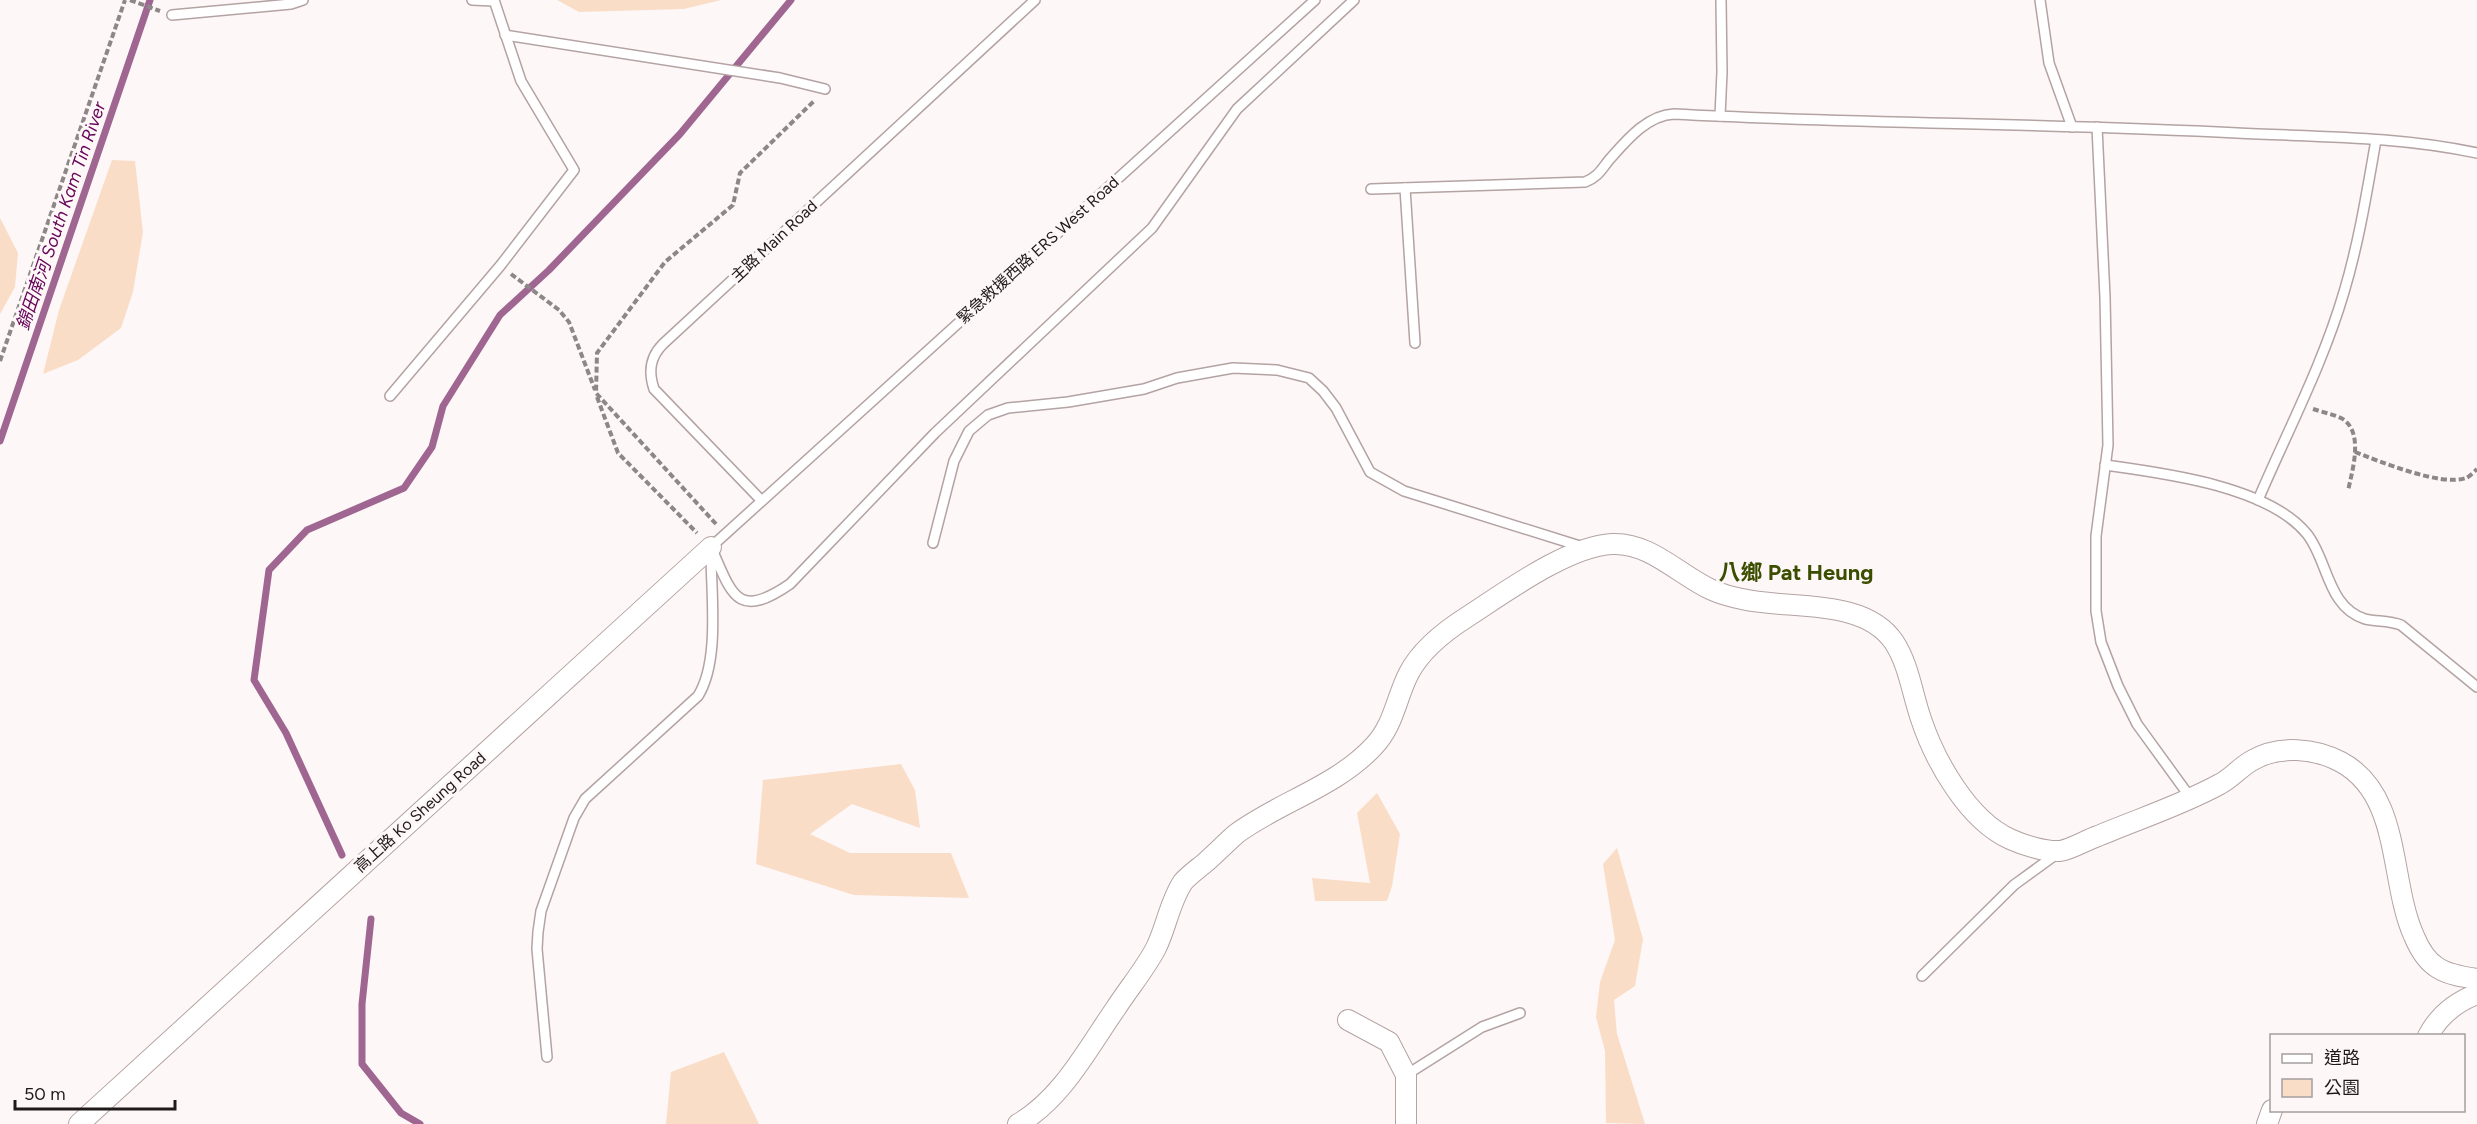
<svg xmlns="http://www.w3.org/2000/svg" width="2477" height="1124" font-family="Figtree,'Noto Sans TC',sans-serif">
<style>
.green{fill:#faddc7}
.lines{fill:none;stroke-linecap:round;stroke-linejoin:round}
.stream{stroke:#9f6691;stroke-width:7}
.lane-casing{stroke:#b4a3a3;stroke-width:12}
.street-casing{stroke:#b4a3a3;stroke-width:22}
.path{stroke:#8d8787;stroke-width:4;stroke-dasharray:6 3;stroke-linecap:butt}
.lane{stroke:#fff;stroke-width:9}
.street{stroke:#fff;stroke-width:20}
.labels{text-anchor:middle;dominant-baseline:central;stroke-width:6;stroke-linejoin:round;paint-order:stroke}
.street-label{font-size:16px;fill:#201a1a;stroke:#fef7f7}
.water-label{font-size:18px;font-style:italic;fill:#66055a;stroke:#fef7f7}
.district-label{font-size:22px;font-weight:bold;fill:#3b4e00;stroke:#fef7f7}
</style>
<rect width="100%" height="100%" fill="#fef7f7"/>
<g class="green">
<path d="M557 0H721L684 9 579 12Z"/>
<path d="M112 160 135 161 143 232 133 292 121 328 78 360 43 374 59 310Z"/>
<path d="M0 218 18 253 15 287 0 314Z"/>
<path d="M901 764 915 790 920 828 852 804 810 834 850 853H951L969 898 854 895 756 864 763 780Z"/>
<path d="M1377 793 1400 834 1392 886 1387 901H1315L1312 878 1370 883 1357 813Z"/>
<path d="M1617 848 1643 939 1635 986 1614 1000 1617 1034 1645 1124 1606 1123 1605 1051 1596 1017 1600 982 1615 940 1603 864Z"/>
<path d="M724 1052 759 1124H666L671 1072Z"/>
</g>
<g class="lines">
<g class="stream">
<path d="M0 441 150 0"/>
<path d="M342 855 286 733 254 680 269 570 307 530 404 488 432 447 443 406 500 315 549 270 680 134 791 0"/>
<path d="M371 919 362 1004V1064L401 1113 420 1124"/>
</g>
<g class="lane-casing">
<g id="lane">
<path d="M472 0 494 1"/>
<path d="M2040 0 2049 63 2072 127"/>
<path d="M172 15 291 4 303 0"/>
<path d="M505 35 780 78 825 89"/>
<path d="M1720 116 1722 72 1721 0"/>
<path d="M2097 127 2105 297 2108 445 2096 536V611L2101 642 2118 686 2137 724 2190 797"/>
<path d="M1405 188 1415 343"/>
<path d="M1371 189 1585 182C1598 177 1601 170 1609 160 1626 141 1647 115 1674 114 1861 124 2049 123 2237 133 2317 137 2399 136 2477 153"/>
<path d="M390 396 500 266 574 170 521 81 494 0"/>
<path d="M2105 465C2163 473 2268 486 2307 534 2328 560 2327 607 2365 619 2377 622 2388 620 2401 625L2477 687"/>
<path d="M761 500 654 389C648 371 650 357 663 344L1035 0"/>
<path d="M2258 500C2287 432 2323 364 2344 292 2359 242 2367 191 2376 140"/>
<path d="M933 543 954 461 969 431 988 415 1008 408 1068 402 1144 389 1177 378 1233 368 1277 370 1309 378 1323 391 1336 408 1370 472 1404 491 1583 547"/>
<path d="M711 547C732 594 736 621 790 584L935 433 1152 228 1237 109 1354 0"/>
<path d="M711 547 1315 0"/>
<path d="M1922 976 2014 885 2058 853"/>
<path d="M547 1057 537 949 538 932 541 911 574 818 585 799 698 696C720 661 711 594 711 553"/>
<path d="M1406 1075 1482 1027 1520 1013"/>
</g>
</g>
<g class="street-casing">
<g id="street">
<path d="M1348 1020 1389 1042 1406 1075V1124"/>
<path d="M2428 1036C2439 1015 2456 1002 2477 994"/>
<path d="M79 1124 711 547"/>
<path d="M1018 1124C1062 1099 1088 1048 1116 1008 1129 988 1145 969 1156 948 1166 928 1170 901 1183 882 1189 875 1199 868 1206 862 1216 853 1226 843 1236 834 1279 802 1336 787 1374 746 1394 725 1396 698 1409 673 1421 650 1445 631 1467 617 1504 593 1568 546 1612 544 1650 542 1679 575 1712 590 1721 594 1732 597 1742 599 1788 610 1864 597 1894 642 1909 665 1912 693 1921 719 1935 761 1968 820 2010 839 2023 845 2045 852 2060 851 2072 849 2086 840 2098 836 2138 819 2182 805 2220 784 2232 778 2241 766 2253 760 2279 745 2315 748 2341 762 2402 795 2389 881 2414 936 2419 948 2426 961 2438 968 2449 975 2464 977 2477 979"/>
<path d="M2267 1124 2272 1110"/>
</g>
</g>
<g class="path">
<path d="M130 0 160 11"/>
<path d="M511 274 559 310 569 322 595 390"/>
<path d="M0 361 125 0"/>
<path d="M597 397 618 453 697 533"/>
<path d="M2313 409C2322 412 2332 414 2341 418 2365 431 2352 471 2348 491"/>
<path d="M2355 452C2379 461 2441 487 2466 478 2469 477 2474 472 2477 469"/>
<path d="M716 524 596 393 597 353 665 262 733 205 740 173 814 101"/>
</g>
<use href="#lane" class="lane"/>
<use href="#street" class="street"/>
</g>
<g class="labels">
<g class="street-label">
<text transform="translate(774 241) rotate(-43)">主路 Main Road</text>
<text transform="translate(1038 250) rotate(-42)">緊急救援西路 ERS West Road</text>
<text transform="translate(420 812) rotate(-42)">高上路 Ko Sheung Road</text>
</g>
<g class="water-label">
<text transform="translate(61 216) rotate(-71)">錦田南河 South Kam Tin River</text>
</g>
<g class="district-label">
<text x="1796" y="572">八鄉 Pat Heung</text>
</g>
</g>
<rect x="2270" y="1034" width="195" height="78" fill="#fef7f7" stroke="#a59f9f" stroke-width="1.5"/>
<rect x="2282" y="1054" width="30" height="9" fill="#ffffff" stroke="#a59f9f" stroke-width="1.5"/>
<text x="2324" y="1064" font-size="18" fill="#201a1a">道路</text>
<rect x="2282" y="1079" width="30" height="18" fill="#faddc7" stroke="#a59f9f" stroke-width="1.5"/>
<text x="2324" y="1094" font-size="18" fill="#201a1a">公園</text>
<path d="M15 1100v9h160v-9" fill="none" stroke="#201a1a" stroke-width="3"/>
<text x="24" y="1100" font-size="18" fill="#201a1a" stroke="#fef7f7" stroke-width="4.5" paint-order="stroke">50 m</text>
</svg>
